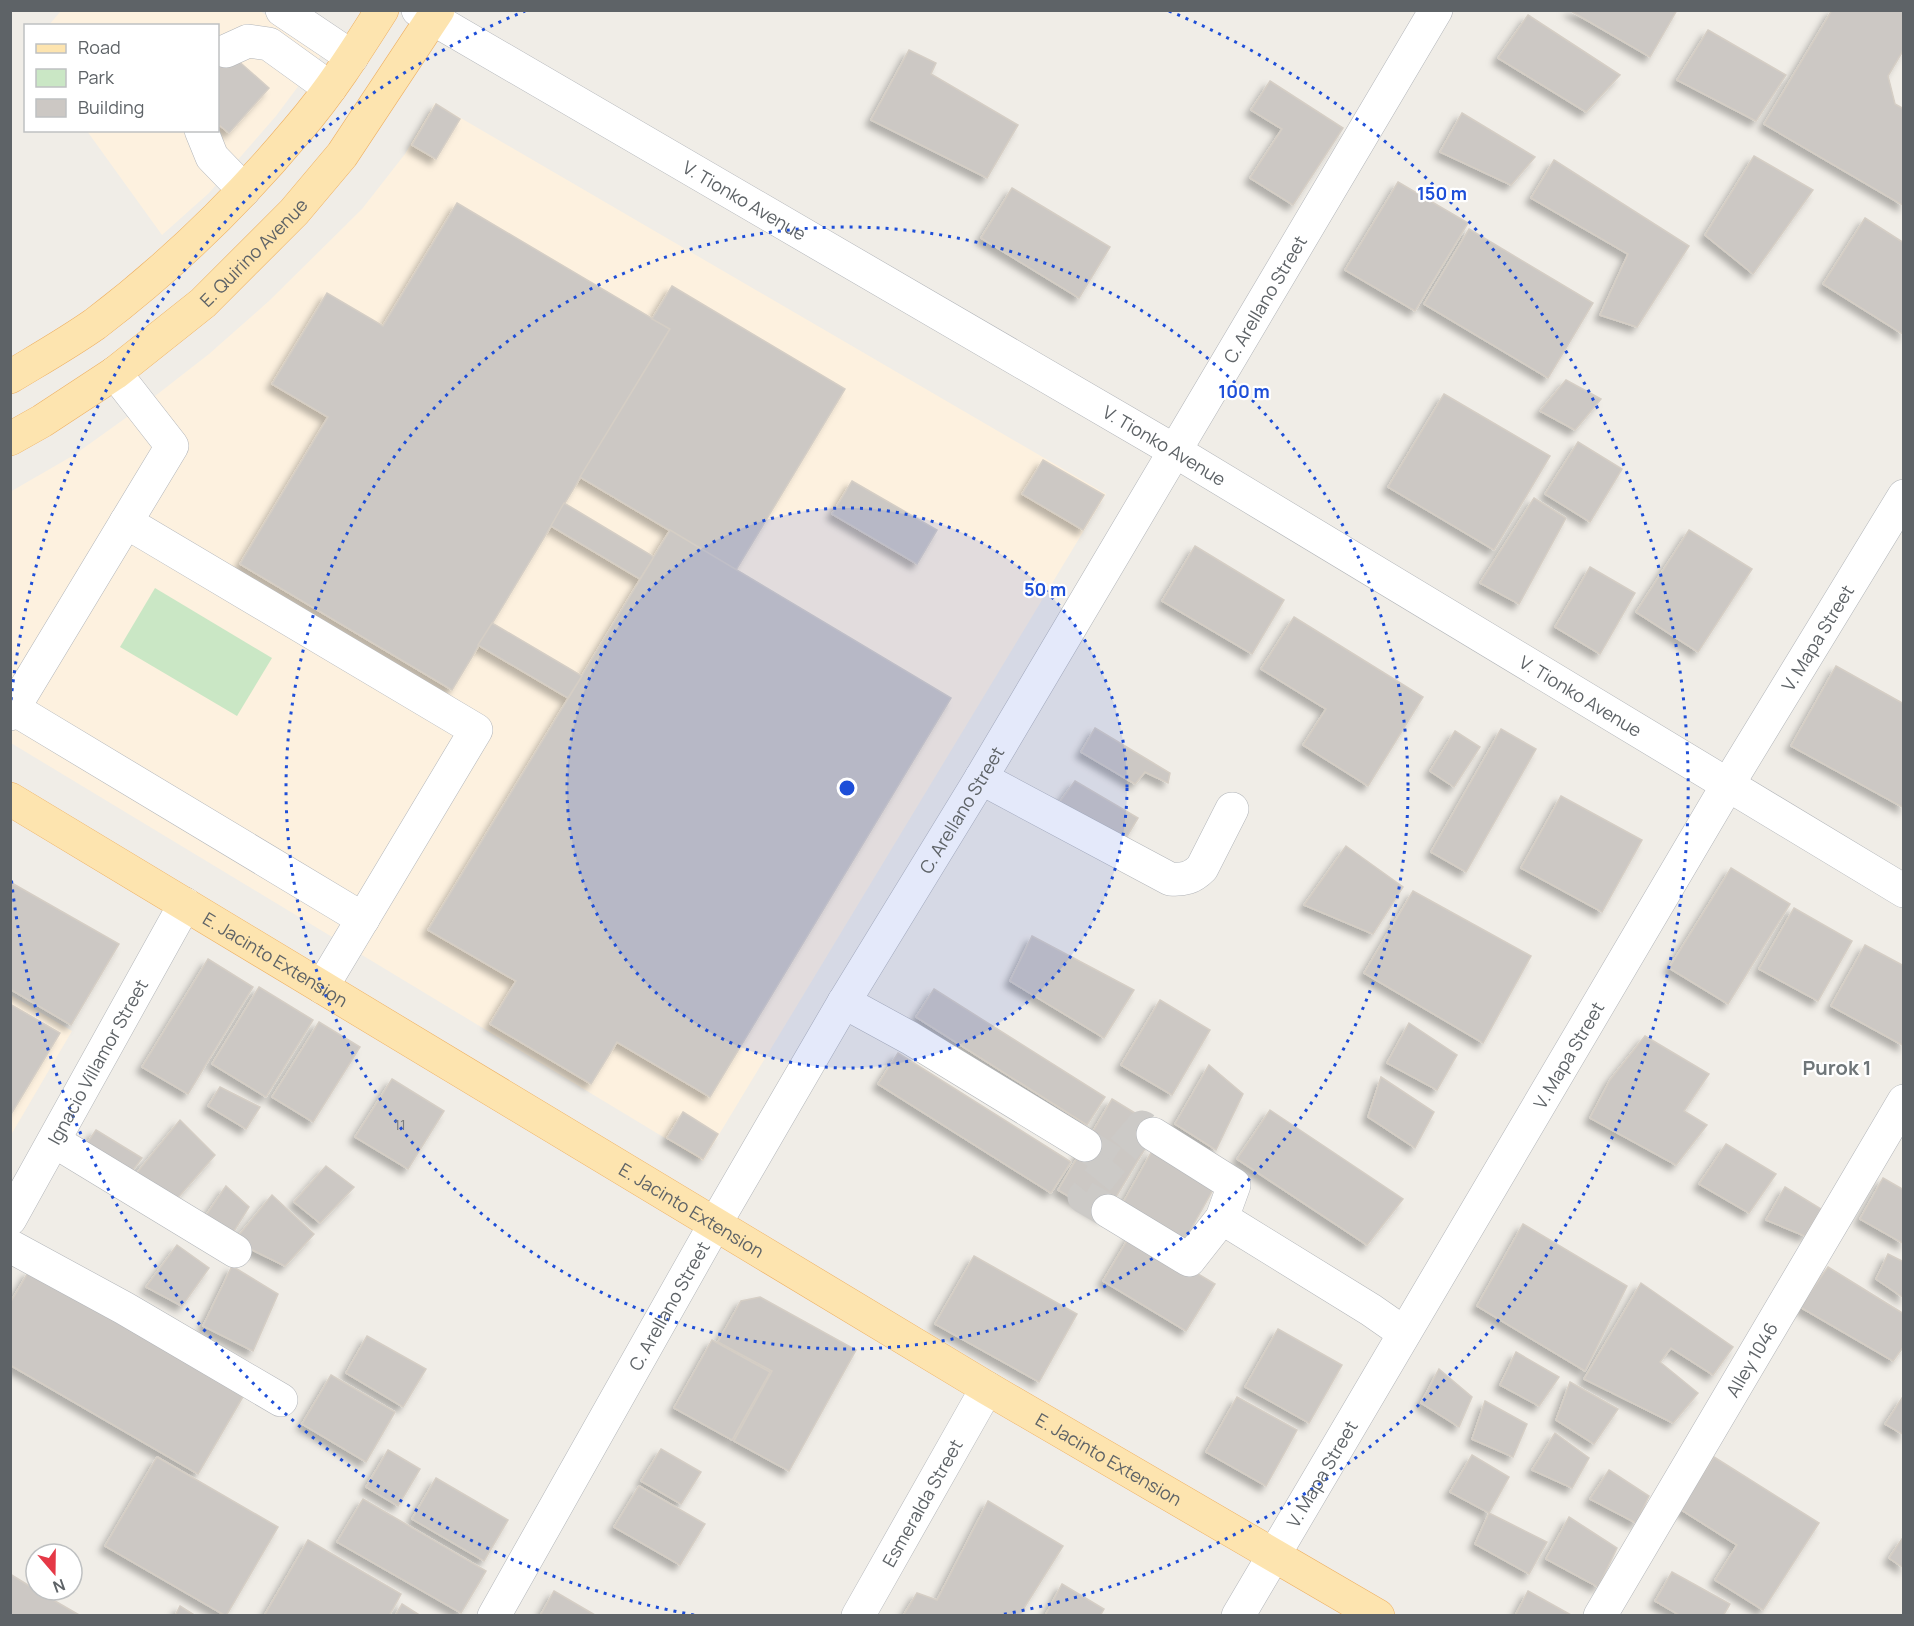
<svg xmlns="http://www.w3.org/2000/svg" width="1914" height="1626" font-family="Manrope,sans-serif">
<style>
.commercial{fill:#fdf1df}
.green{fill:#cae7c5}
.building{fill:#ccc8c4;stroke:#d5cec5;stroke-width:1.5;filter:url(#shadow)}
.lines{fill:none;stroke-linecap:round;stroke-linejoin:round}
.minor-tunnel{stroke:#cccac7;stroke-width:33;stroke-dasharray:33 16;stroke-linecap:butt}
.minor-casing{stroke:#b2b5b9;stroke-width:34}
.major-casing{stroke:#eeb062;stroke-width:34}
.minor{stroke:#fff;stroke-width:33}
.major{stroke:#fde4af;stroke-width:33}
.ring{fill:none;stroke:#1d4ed8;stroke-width:3;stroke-dasharray:3 6}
.labels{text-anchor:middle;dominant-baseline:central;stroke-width:4.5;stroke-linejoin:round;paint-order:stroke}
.number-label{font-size:15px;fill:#7a7c7e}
.street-label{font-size:18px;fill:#5e6367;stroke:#fff}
.neighbourhood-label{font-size:20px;font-weight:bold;fill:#6f7679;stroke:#fff}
.centre{fill:#1d4ed8;stroke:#fff;stroke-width:3}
.ring-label{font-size:18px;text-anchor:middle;font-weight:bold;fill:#1d4ed8;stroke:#fff;stroke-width:4.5;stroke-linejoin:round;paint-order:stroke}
</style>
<defs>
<filter id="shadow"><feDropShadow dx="-5.5" dy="5.5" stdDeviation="3" flood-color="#0004"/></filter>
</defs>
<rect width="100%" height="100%" fill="#f0ede7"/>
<g class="commercial">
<path d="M61 11H260L323 53 276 116 209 193 162 235 87 131 218 130V26H48Z"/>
<path d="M435 103 1106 494 703 1161 11 743 10 492 74 455 141 407 209 354 269 301 362 209 405 154Z"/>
<path d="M11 995 72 1031 11 1135Z"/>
</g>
<path class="green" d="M155 588 272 658 237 716 120 647Z"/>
<g class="building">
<path d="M1569 10H1677L1650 57Z"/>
<path d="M1832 10H1904V49L1888 76 1895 104 1904 109V206L1764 124Z"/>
<path d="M1528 15 1620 75 1586 112 1498 58Z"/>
<path d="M1708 30 1786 75 1756 121 1677 80Z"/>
<path d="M218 43 269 88 229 133 218 124Z"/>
<path d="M909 50 936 63 931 74 1018 125 987 178 871 120Z"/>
<path d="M1270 81 1343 128 1293 205 1250 178 1282 129 1251 110Z"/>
<path d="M436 104 460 119 436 159 412 145Z"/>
<path d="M1462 113 1535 157 1511 185 1440 152Z"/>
<path d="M1754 156 1813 190 1753 274 1705 235Z"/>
<path d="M1554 160 1689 246 1637 327 1600 315 1628 254 1531 198Z"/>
<path d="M1398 182 1468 223 1415 311 1345 270Z"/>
<path d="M1012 188 1110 247 1079 298 981 238Z"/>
<path d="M457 203 670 329 452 690 240 564 328 417 272 384 327 293 383 326Z"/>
<path d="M1865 218 1904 243V335L1823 284Z"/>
<path d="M1469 229 1593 303 1548 378 1424 304Z"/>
<path d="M672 286 845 389 736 570 580 477 670 329 652 319Z"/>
<path d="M1566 380 1601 399 1575 430 1540 411Z"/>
<path d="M1444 394 1550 456 1494 550 1388 487Z"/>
<path d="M1578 442 1622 469 1590 522 1545 494Z"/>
<path d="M1043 460 1104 495 1083 530 1022 494Z"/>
<path d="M852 481 937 530 917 564 832 514Z"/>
<path d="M1534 498 1566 518 1519 604 1480 583Z"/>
<path d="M564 503 654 557 640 579 551 526Z"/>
<path d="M670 530 951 698 710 1097 617 1042 591 1084 490 1024 516 981 428 930Z"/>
<path d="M1689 530 1752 569 1698 652 1636 612Z"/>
<path d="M1195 546 1284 600 1252 654 1162 601Z"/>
<path d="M1590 567 1635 593 1600 654 1555 627Z"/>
<path d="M1294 617 1423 697 1368 786 1303 745 1326 709 1261 669Z"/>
<path d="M492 623 582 676 568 698 478 645Z"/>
<path d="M1836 666 1904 704V808L1791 746Z"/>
<path d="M1095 728 1170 773 1168 783 1145 772 1135 784 1081 752Z"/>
<path d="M1501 729 1536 749 1466 872 1431 852Z"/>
<path d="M1455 731 1480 747 1454 787 1430 771Z"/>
<path d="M1075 781 1138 818 1120 848 1053 811Z"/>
<path d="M1561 796 1642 840 1602 912 1521 868Z"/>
<path d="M1346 846 1403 887 1373 934 1304 905Z"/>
<path d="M1731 868 1790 904 1728 1004 1669 968Z"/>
<path d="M10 882 119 944 71 1025 10 989Z"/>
<path d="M1413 891 1531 956 1483 1043 1364 973Z"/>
<path d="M1794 908 1852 941 1818 1001 1759 969Z"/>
<path d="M1032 936 1134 990 1104 1038 1010 981Z"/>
<path d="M1865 945 1904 966V1046L1831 1006Z"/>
<path d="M208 959 253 987 188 1094 142 1067Z"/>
<path d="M259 987 313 1020 266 1097 212 1064Z"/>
<path d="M934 989 1105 1097 1087 1125 916 1017Z"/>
<path d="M1160 1000 1210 1030 1172 1095 1121 1065Z"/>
<path d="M10 1004 60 1033 10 1116Z"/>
<path d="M319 1022 360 1047 313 1122 272 1097Z"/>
<path d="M1409 1023 1457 1055 1437 1090 1387 1063Z"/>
<path d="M1645 1036 1709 1074 1684 1111 1707 1125 1676 1165 1590 1118 1610 1080Z"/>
<path d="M898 1053 1071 1162 1051 1193 878 1084Z"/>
<path d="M1209 1065 1243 1094 1216 1150 1175 1124Z"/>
<path d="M1381 1077 1434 1112 1415 1148 1368 1117Z"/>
<path d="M392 1079 444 1111 408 1169 355 1137Z"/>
<path d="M220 1087 260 1107 246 1129 208 1106Z"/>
<path d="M1112 1099 1158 1127 1104 1217 1058 1190Z"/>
<path d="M1270 1110 1403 1199 1367 1245 1237 1159Z"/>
<path d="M683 1112 718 1134 703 1159 667 1138Z"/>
<path d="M180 1120 215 1155 169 1208 130 1181Z"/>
<path d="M96 1130 142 1158 127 1178 83 1149Z"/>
<path d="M1726 1144 1776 1174 1749 1213 1699 1184Z"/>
<path d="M1152 1151 1215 1186 1182 1245 1119 1210Z"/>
<path d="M326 1166 354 1187 320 1223 294 1202Z"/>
<path d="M1883 1178 1904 1190V1244L1860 1219Z"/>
<path d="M226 1186 249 1207 228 1241 200 1224Z"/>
<path d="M1785 1187 1821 1209 1805 1236 1766 1220Z"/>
<path d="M272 1195 314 1234 285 1266 234 1241Z"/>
<path d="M1523 1224 1627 1286 1585 1371 1477 1306Z"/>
<path d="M1131 1234 1215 1284 1186 1331 1103 1281Z"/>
<path d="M177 1245 209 1268 182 1306 146 1287Z"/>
<path d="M1888 1254 1904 1262V1298L1876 1279Z"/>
<path d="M974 1256 1077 1314 1039 1382 935 1324Z"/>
<path d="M232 1266 278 1294 253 1351 203 1326Z"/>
<path d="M1828 1267 1904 1314V1346L1893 1361 1800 1307Z"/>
<path d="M29 1271 244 1395 198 1474 10 1365V1303Z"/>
<path d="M1641 1283 1733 1347 1713 1375 1671 1348 1660 1362 1698 1393 1673 1423 1584 1379Z"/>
<path d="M760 1297 856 1350 789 1471 734 1441 772 1371 718 1342 741 1301Z"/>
<path d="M1278 1329 1342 1365 1309 1423 1245 1387Z"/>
<path d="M367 1336 426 1369 403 1407 346 1373Z"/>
<path d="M712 1340 770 1372 732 1440 674 1408Z"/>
<path d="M1516 1352 1559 1377 1539 1406 1500 1385Z"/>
<path d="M1439 1369 1472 1397 1459 1427 1421 1403Z"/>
<path d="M331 1375 395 1412 366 1462 302 1424Z"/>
<path d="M1570 1382 1618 1409 1594 1444 1556 1420Z"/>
<path d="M1904 1395V1435L1885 1424Z"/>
<path d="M1237 1397 1297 1430 1266 1486 1206 1452Z"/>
<path d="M1485 1401 1527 1424 1513 1457 1472 1439Z"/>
<path d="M1555 1433 1589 1458 1572 1488 1532 1470Z"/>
<path d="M661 1449 701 1472 681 1504 641 1481Z"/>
<path d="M388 1450 420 1469 398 1506 366 1487Z"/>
<path d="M1472 1455 1509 1477 1489 1513 1450 1492Z"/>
<path d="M157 1457 278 1527 226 1616 105 1546Z"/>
<path d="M1714 1457 1819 1523 1763 1610 1715 1580 1737 1545 1680 1509Z"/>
<path d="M1609 1470 1649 1496 1636 1523 1590 1499Z"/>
<path d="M436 1478 508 1520 484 1561 412 1519Z"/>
<path d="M639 1486 705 1524 680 1565 614 1527Z"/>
<path d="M363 1499 486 1571 461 1613 337 1542Z"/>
<path d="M988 1501 1063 1546 1019 1616H903L917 1593 937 1600Z"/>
<path d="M1489 1513 1547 1542 1529 1574 1475 1544Z"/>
<path d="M1569 1517 1617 1548 1598 1587 1546 1559Z"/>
<path d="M1904 1536V1568L1889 1558Z"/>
<path d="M308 1540 401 1594 389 1616H264Z"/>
<path d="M1672 1572 1730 1604 1723 1616H1681L1655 1601Z"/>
<path d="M10 1574 36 1590 81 1616H10Z"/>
<path d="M1062 1584 1104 1609 1100 1616H1045Z"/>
<path d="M554 1591 595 1615V1616H540Z"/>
<path d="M1528 1591 1573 1616H1515Z"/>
<path d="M402 1604 421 1616H395Z"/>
<path d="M180 1606 196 1616H175Z"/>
</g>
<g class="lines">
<g class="minor-tunnel">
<path d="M1085 1145 1112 1162 1142 1127 1153 1134"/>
<path d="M1108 1211 1084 1197 1112 1162"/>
</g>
<g class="minor-casing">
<g id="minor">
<path d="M282 10 352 57"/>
<path id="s1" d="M418 10 1175 451 1904 891"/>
<path d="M226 51 248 41 269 44 330 88"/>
<path d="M201 130 212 157 244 190"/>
<path d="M126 522 476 730 322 987"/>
<path d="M14 709 363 919"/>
<path d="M10 714 172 446 115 373"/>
<path d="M981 778 1170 879C1184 880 1192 878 1202 868L1232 809"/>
<path d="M844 1002 910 1038 1085 1145"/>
<path d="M54 1141 235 1251"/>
<path d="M1108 1211 1189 1260 1222 1218 1234 1185 1153 1134"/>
<path d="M1222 1218 1371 1310 1404 1333"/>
<path id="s2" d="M10 1219 185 904"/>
<path d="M10 1246 124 1308 281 1400"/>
<path id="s3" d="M494 1616 715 1224 844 1002 981 778 1436 10"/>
<path id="s4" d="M858 1616 987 1388"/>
<path id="s5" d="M1238 1616 1727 786 1904 496"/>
<path id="s6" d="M1600 1616 1904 1101"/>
</g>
</g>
<g class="major-casing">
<g id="major">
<path d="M10 377C38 360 68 343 95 324 170 267 238 201 298 129 330 92 356 51 382 10"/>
<path id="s7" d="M10 439 42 421 115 373 203 303 294 212 342 155 438 10"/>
<path id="s8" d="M10 799 987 1388 1378 1616"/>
</g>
</g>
<use href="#minor" class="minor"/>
<use href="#major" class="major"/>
</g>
<circle cx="847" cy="788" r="280" fill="#1d4ed8" fill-opacity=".12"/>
<g class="ring">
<circle cx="847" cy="788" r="280"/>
<circle cx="847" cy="788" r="561"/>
<path d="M694 1615A841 841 0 0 1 11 876M11 700A841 841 0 0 1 525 11M1169 11A841 841 0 0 1 1000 1615"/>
</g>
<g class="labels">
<g class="number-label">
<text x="400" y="1124">11</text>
</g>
<g class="street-label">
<text stroke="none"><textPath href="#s1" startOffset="378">V. Tionko Avenue</textPath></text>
<text stroke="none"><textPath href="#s7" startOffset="308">E. Quirino Avenue</textPath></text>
<text stroke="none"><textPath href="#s3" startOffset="1526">C. Arellano Street</textPath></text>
<text stroke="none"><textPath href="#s1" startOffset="864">V. Tionko Avenue</textPath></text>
<text stroke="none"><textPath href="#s5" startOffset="1137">V. Mapa Street</textPath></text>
<text stroke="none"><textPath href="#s1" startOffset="1350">V. Tionko Avenue</textPath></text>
<text stroke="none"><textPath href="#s3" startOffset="932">C. Arellano Street</textPath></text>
<text stroke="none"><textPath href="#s8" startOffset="310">E. Jacinto Extension</textPath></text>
<text stroke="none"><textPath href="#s5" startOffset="651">V. Mapa Street</textPath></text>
<text stroke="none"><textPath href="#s2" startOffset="180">Ignacio Villamor Street</textPath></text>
<text stroke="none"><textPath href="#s8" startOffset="796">E. Jacinto Extension</textPath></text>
<text stroke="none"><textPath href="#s3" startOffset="356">C. Arellano Street</textPath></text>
<text stroke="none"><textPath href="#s6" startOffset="298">Alley 1046</textPath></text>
<text stroke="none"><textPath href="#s8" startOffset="1282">E. Jacinto Extension</textPath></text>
<text stroke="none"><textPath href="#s5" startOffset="165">V. Mapa Street</textPath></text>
<text stroke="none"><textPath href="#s4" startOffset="130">Esmeralda Street</textPath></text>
</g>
<g class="neighbourhood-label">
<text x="1837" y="1067">Purok 1</text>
</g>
</g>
<circle cx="847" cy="788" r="9" class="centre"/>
<g class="ring-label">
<text x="1442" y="200">150 m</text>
<text x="1244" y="398">100 m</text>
<text x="1045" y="596">50 m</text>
</g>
<rect width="1914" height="1626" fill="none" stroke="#5e6367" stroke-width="24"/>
<rect x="24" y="24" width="195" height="108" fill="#ffffff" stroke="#bfc1c2" stroke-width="1.5"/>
<rect x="36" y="44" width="30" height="9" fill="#fde4af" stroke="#bfc1c2" stroke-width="1.5"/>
<text x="78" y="54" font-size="18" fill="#5e6367">Road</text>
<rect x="36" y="69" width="30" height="18" fill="#cae7c5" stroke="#bfc1c2" stroke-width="1.5"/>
<text x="78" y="84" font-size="18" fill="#5e6367">Park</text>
<rect x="36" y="99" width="30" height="18" fill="#ccc8c4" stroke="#bfc1c2" stroke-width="1.5"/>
<text x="78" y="114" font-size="18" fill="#5e6367">Building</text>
<g transform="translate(54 1572) rotate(160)"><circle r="28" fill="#ffffff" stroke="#bfc1c2" stroke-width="1.5"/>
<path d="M0-4.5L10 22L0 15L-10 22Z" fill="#e53846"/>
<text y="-9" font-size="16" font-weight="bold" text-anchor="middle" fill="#5e6367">N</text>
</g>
</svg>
